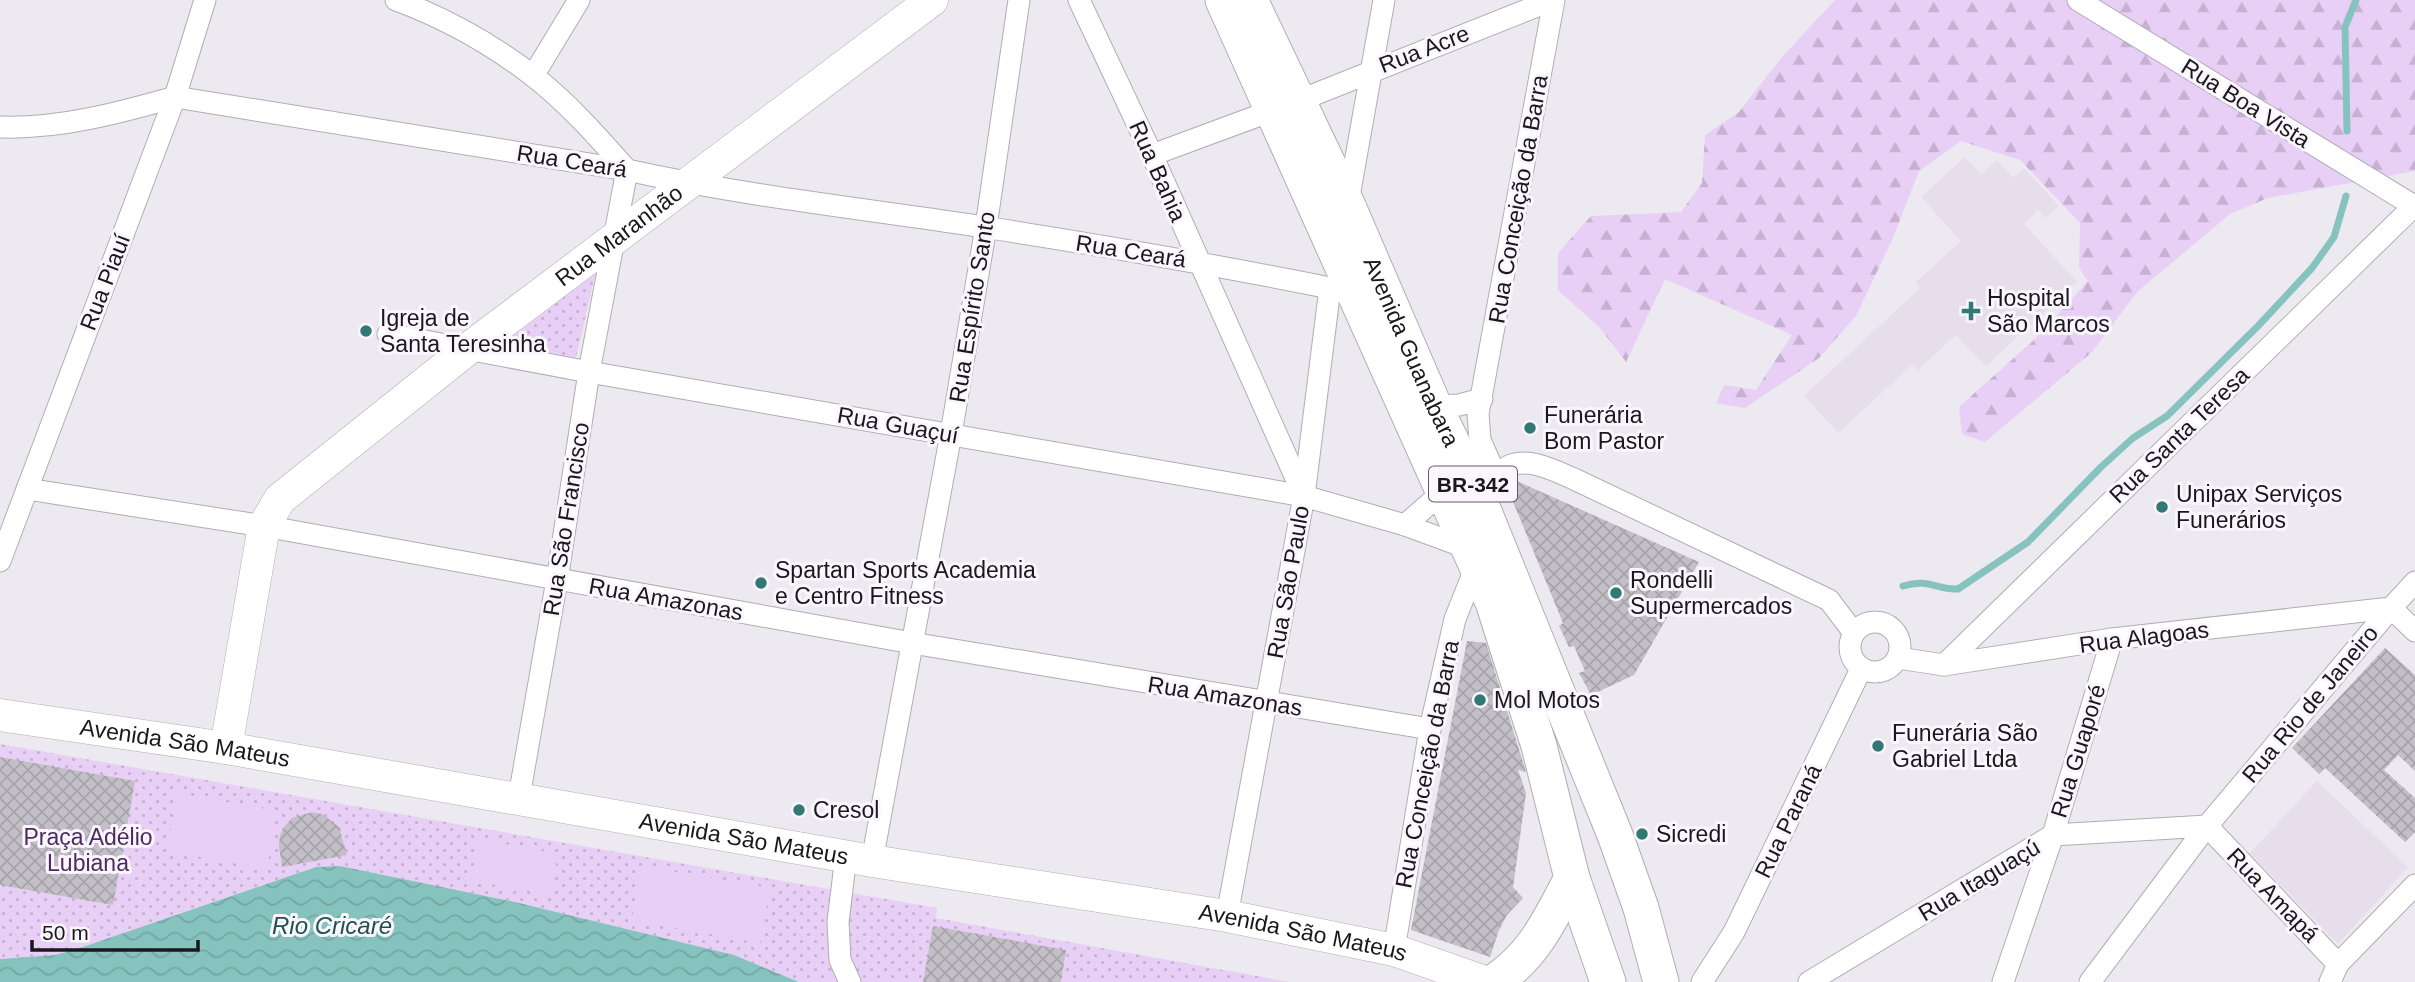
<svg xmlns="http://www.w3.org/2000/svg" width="2415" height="982" font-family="Arial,sans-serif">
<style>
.built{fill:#e7deec}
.forest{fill:url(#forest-firs)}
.park{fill:url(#park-dots)}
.pitch{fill:#e8cff6}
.water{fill:url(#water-waves)}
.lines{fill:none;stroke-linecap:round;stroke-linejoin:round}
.stream{stroke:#87c3be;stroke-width:7}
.building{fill:url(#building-cross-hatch)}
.street-casing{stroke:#b1adb4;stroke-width:23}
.secondary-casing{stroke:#b1adb4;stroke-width:33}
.primary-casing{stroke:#b1adb4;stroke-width:37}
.street{stroke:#fff;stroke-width:21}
.secondary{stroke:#fff;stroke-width:32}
.primary{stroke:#fff;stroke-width:35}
.poi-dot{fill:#317974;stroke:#fbf6fd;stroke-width:2.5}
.labels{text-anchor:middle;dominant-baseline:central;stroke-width:6;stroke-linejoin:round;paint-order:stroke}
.shield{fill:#fbf6fd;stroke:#5e5b5f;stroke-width:2}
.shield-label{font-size:21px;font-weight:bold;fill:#1a181b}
.street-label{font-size:23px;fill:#1a181b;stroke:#fbf6fd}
.poi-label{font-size:23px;fill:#1a181b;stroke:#fbf6fd;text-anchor:start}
.park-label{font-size:23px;fill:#4d2b5e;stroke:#fbf6fd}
.water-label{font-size:24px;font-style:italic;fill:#1e524e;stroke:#fbf6fd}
</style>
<defs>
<pattern id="forest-firs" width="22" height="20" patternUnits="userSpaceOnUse" patternTransform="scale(1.75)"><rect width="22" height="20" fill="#e8cff6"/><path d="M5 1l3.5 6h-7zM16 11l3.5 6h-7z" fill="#c6b1d2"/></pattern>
<pattern id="park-dots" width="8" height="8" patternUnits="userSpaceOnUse" patternTransform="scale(1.75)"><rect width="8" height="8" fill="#e8cff6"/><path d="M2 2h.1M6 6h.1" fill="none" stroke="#c6b1d2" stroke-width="1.8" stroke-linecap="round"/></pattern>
<pattern id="water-waves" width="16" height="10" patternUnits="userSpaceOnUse" patternTransform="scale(1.75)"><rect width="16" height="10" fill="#87c3be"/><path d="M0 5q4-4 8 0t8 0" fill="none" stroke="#74a7a3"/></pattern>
<pattern id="building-cross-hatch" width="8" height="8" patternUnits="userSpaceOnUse" patternTransform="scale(1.75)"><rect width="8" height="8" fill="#c3bfc6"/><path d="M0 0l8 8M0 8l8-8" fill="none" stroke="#a7a3aa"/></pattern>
</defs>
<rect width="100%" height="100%" fill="#ede9f0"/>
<g class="built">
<path d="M1965 157 1981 175 1997 160 2013 178 2024 168 2059 206 2045 218 2038 210 2024 224 2077 282 1986 366 1956 335 1918 370 1912 365 1838 433 1804 396 1920 288 1916 282 1961 241 1921 197Z"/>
<path d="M2317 781 2408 867 2338 944 2250 853Z"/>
</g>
<path class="forest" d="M1835 0H2415V171L2268 198 2230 214 2137 292 2092 352 1985 442 1962 434 1959 407 2035 339 2088 281 2079 268 2080 223 2020 160 1961 141 1919 171 1892 240 1856 316 1819 358 1745 408 1716 403 1724 385 1756 390 1792 335 1665 279 1626 362 1600 328 1558 290V253L1591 216 1681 212 1702 183 1705 135 1739 112 1782 57Z"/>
<g class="park">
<path d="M597 267 576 358 499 342Z"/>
<path d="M0 744 937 908 936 918 1290 982H799L734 955 515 902 340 866 316 867 77 949 55 955 0 959Z"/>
</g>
<g class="pitch">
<path d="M177 793 277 811 267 869 167 851Z"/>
<path d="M479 839 558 854 550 895 471 880Z"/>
<path d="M641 866 770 888 760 943 632 920Z"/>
</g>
<path class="water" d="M340 866 515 902 734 955 799 982H0V959L55 955 77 949 316 867Z"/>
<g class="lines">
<g class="stream">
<path d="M2347 131 2345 27 2356 0"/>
<path d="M1903 586C1930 578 1935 590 1958 589L2028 542 2101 467 2133 438 2167 416 2258 326 2312 268 2334 237 2346 196"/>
</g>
</g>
<g class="building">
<path d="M1512 479 1699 562 1634 675 1591 695 1579 673 1585 671 1574 646 1569 647 1559 626 1563 623 1507 487Z"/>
<path d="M1467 641 1486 643 1526 772 1518 770 1526 793 1513 887 1523 898 1507 915 1499 930 1490 957 1411 930Z"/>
<path d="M2385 648 2415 675V771L2398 755 2384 770 2415 798V832L2405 842 2325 768 2319 774 2292 748Z"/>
<path d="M0 757 135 781 113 905 0 885Z"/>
<path d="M312 812 322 814 339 827 347 855 282 867 279 846 280 835 285 826 292 818Z"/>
<path d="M933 926 1066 950 1061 982H923Z"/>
</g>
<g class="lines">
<g class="street-casing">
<g id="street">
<path d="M396 0C445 18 491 44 532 75 567 102 598 137 627 170L589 372 557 580 519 797"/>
<path d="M1079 0 1152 155 1303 494"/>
<path d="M2078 0 2414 206"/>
<path d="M533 76 579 0"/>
<path d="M0 127C59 129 119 113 175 97L627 170C745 196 865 209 984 227 1100 245 1215 265 1330 288L1349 279"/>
<path d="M1152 155 1298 101 1552 0"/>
<path d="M1348 202 1384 0"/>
<path d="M388 334 589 372 1304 496 1405 525 1470 549"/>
<path d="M1434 406 1459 405 1482 399"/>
<path d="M1496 476 1480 440 1478 414 1554 0"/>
<path d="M1485 481C1493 477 1501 470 1509 466 1530 457 1555 471 1574 479L1829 600 1854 633"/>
<path d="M27 489 264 526 912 643 1430 729"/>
<path d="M1405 525 1444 491"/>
<path d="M0 561 175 97 205 0"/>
<circle cx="1875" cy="647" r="25"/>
<path d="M1898 658 1944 665 2112 639 2391 608 2415 631"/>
<path d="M1944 665 2415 205"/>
<path d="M2207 826 2338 964"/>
<path d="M846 856 838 922 840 960 850 982"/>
<path d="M872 861 951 434 986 227 1019 0"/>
<path d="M1227 916 1304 496 1330 288"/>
<path d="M1394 950 1430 729 1455 619 1477 564"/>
<path d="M1702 982 1734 932 1861 669"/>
<path d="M1809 982 2053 835 2207 826"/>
<path d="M2003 982 2053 835 2112 639"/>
<path d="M2090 982 2207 826 2391 608 2415 582"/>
<path d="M2330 982 2338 964 2415 885"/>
</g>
</g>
<g class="secondary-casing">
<g id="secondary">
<path id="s1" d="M0 715 226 748 872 861 1227 916 1394 950 1485 982"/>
<path id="s2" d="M226 748 264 526 280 499 469 348 932 0"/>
</g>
</g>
<g class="primary-casing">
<g id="primary">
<path d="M1223 0 1493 602 1539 746 1572 878 1608 982"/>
<path id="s3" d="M1250 0 1347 204 1434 406 1474 487 1615 835 1641 908 1661 982"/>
<path d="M1494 982C1535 955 1550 919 1572 878"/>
</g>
</g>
<use href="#street" class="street"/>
<use href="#secondary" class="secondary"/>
<use href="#primary" class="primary"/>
</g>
<g class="poi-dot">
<path d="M1967.5 300.5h7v7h7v7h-7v7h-7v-7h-7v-7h7z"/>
<circle cx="366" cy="331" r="7"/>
<circle cx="1530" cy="428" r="7"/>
<circle cx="2162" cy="507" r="7"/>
<circle cx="761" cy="583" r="7"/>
<circle cx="1616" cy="593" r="7"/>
<circle cx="1480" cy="700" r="7"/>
<circle cx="1878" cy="746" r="7"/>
<circle cx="799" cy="810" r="7"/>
<circle cx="1642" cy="834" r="7"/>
</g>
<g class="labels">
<rect class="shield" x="1429" y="466.5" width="88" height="35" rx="5"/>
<g class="shield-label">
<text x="1473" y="484">BR-342</text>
</g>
<g class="street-label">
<text transform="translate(1424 49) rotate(-21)">Rua Acre</text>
<text transform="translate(2246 103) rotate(32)">Rua Boa Vista</text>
<text transform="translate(572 161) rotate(9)">Rua Ceará</text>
<text transform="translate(1158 171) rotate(66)">Rua Bahia</text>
<text transform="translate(1518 199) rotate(-80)">Rua Conceição da Barra</text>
<text stroke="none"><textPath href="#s2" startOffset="686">Rua Maranhão</textPath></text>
<text transform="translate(1131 251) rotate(9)">Rua Ceará</text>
<text transform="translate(105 282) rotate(-69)">Rua Piauí</text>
<text transform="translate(972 307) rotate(-81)">Rua Espírito Santo</text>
<text stroke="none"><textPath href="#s3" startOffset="387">Avenida Guanabara</textPath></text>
<text transform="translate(898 425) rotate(10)">Rua Guaçuí</text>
<text transform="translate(2179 435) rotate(-44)">Rua Santa Teresa</text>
<text transform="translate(566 519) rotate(-81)">Rua São Francisco</text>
<text transform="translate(1288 582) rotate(-80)">Rua São Paulo</text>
<text transform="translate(666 599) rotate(10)">Rua Amazonas</text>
<text transform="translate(2144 637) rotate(-7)">Rua Alagoas</text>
<text transform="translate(1225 696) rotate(9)">Rua Amazonas</text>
<text transform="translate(2310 704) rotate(-50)">Rua Rio de Janeiro</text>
<text stroke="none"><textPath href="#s1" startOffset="187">Avenida São Mateus</textPath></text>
<text transform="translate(2078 751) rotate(-73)">Rua Guaporé</text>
<text transform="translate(1427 764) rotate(-79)">Rua Conceição da Barra</text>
<text transform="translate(1788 821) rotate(-64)">Rua Paraná</text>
<text stroke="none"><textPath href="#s1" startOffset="754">Avenida São Mateus</textPath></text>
<text transform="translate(1979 880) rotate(-31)">Rua Itaguaçú</text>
<text transform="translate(2273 895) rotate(46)">Rua Amapá</text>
<text stroke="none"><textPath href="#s1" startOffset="1321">Avenida São Mateus</textPath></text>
</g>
<g class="poi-label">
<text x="1987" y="298">Hospital<tspan x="1987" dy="26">São Marcos</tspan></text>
<text x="380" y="318">Igreja de<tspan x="380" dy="26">Santa Teresinha</tspan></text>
<text x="1544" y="415">Funerária<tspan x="1544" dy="26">Bom Pastor</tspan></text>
<text x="2176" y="494">Unipax Serviços<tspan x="2176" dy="26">Funerários</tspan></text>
<text x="775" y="570">Spartan Sports Academia<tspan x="775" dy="26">e Centro Fitness</tspan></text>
<text x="1630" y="580">Rondelli<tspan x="1630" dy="26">Supermercados</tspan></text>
<text x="1494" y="700">Mol Motos</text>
<text x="1892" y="733">Funerária São<tspan x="1892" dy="26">Gabriel Ltda</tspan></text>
<text x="813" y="810">Cresol</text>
<text x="1656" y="834">Sicredi</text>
</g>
<g class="park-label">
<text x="88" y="837">Praça Adélio<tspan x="88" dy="26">Lubiana</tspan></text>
</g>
<g class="water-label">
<text x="332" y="925">Rio Cricaré</text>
</g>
</g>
<path d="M32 940v10h166v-10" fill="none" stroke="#1a181b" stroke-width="3.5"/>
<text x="42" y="940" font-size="21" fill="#1a181b" stroke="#fbf6fd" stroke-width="5" paint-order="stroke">50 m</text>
</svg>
